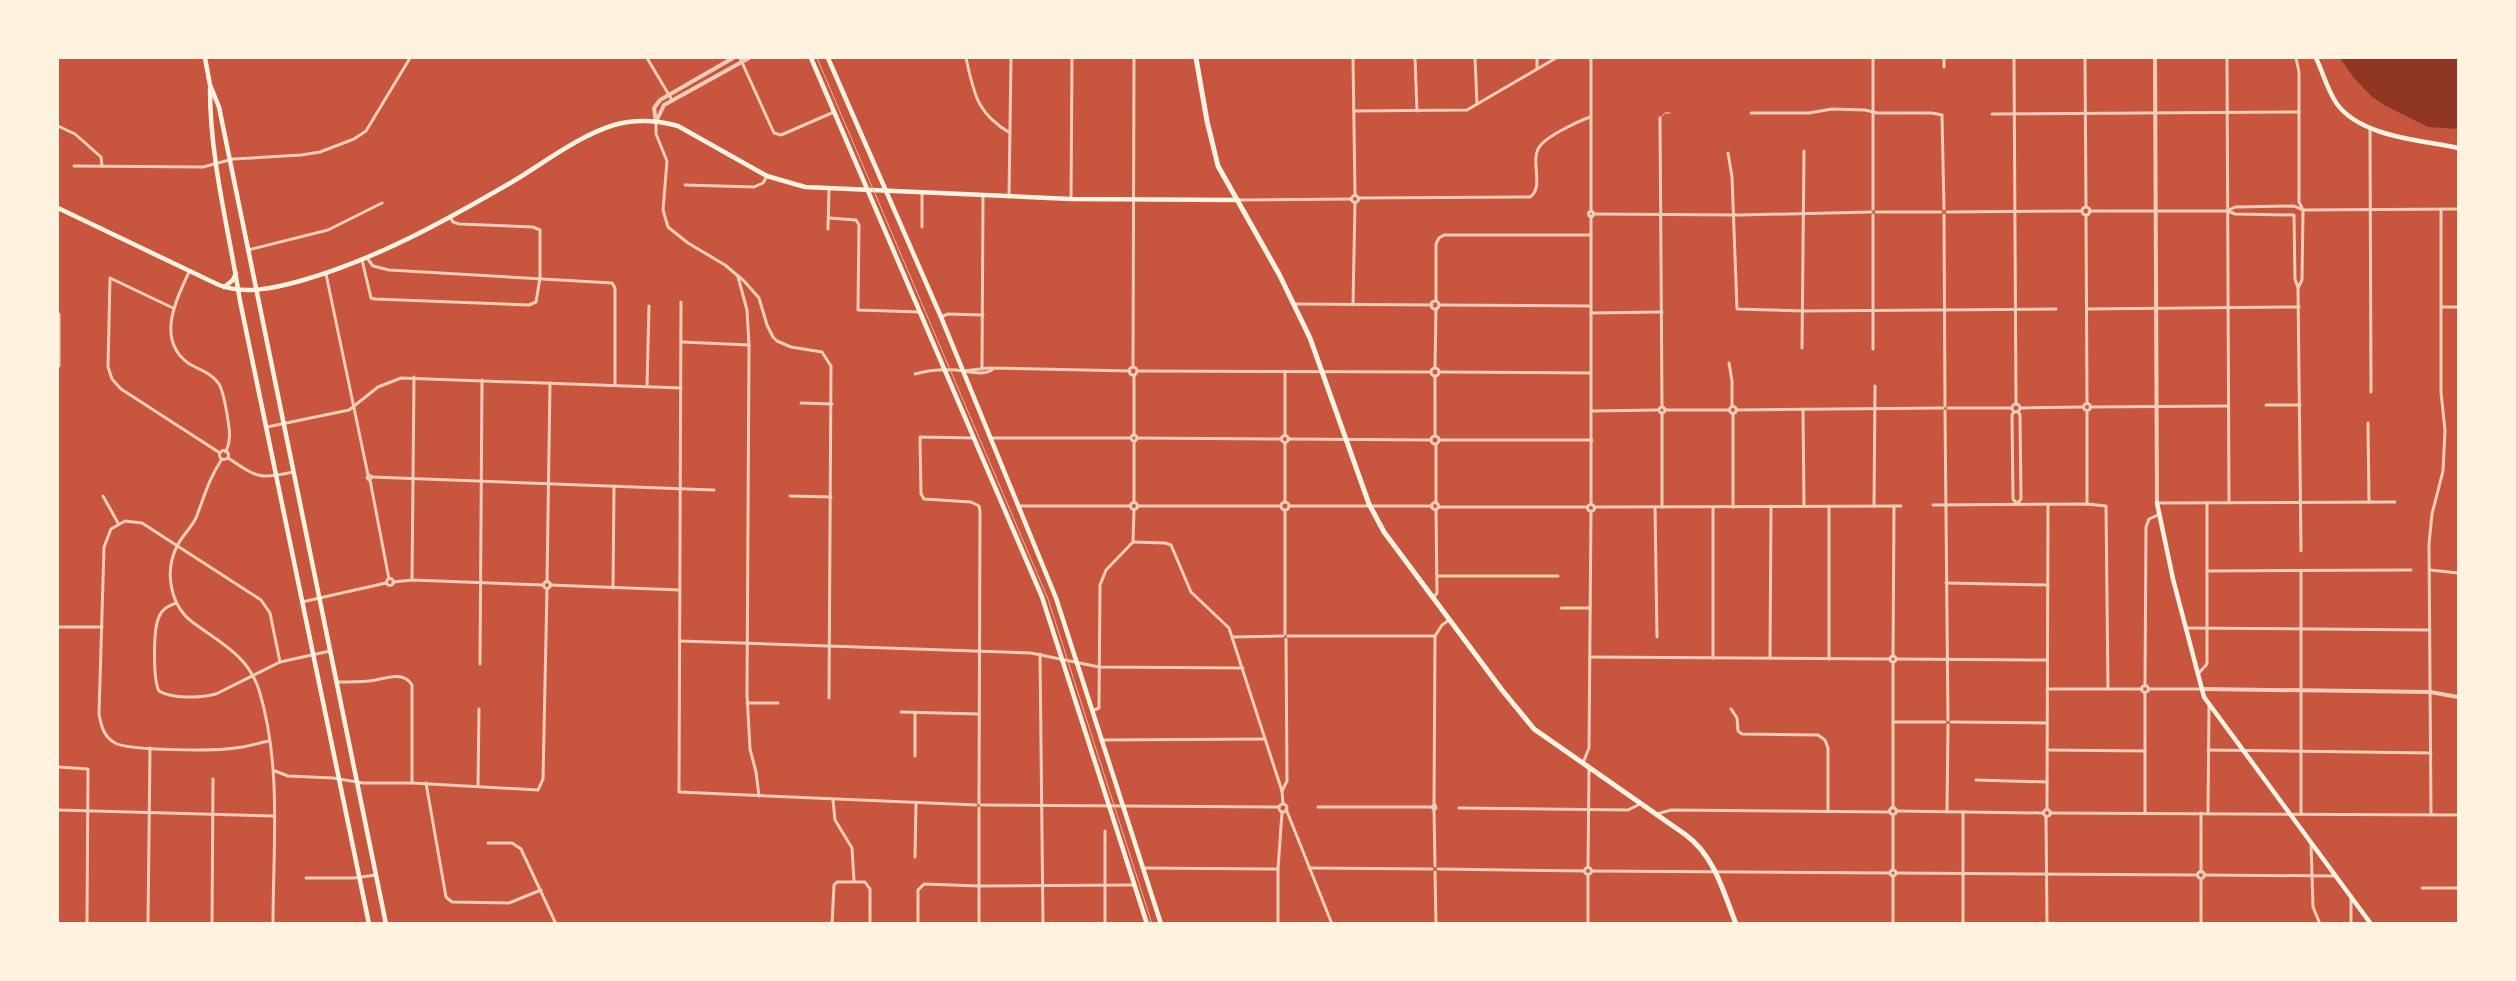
<svg xmlns="http://www.w3.org/2000/svg" width="2516" height="981" font-family="Montserrat,sans-serif">
<style>
.water{fill:#8f3625}
.lines{fill:none;stroke-linecap:round;stroke-linejoin:round}
.service{stroke:#f1ccb7;stroke-width:1}
.minor{stroke:#f1ccb7;stroke-width:3}
.tertiary{stroke:#f1ccb7;stroke-width:4}
.secondary{stroke:#fff3e0;stroke-width:4.5}
.primary{stroke:#fff3e0;stroke-width:5}
.tram{stroke:#e9b49f;stroke-width:1}
</style>
<rect width="100%" height="100%" fill="#c8553d"/>
<path class="water" d="M2340 58H2458V129L2428 127 2384 105 2371 96 2354 78Z"/>
<g class="lines">
<path class="service" d="M1661 117 1665 113H1670"/>
<g class="minor">
<path d="M647 58 672 100"/>
<path d="M740 58 774 133 781 135 834 112"/>
<path d="M966 58C974 93 976 113 1010 133"/>
<path d="M1353 58 1355 195"/>
<path d="M1415 58 1417 111"/>
<path d="M1475 58 1477 104"/>
<path d="M1537 58V69"/>
<path d="M1591 58V211"/>
<path d="M1873 58V209"/>
<path d="M1944 58V67"/>
<path d="M2014 58 2016 404"/>
<path d="M2085 58 2086 207"/>
<path d="M2227 58 2229 503"/>
<path d="M2296 58 2299 72V202L2303 210 2302 280 2298 288 2301 551"/>
<path d="M1354 111 1467 110 1556 58"/>
<path d="M1751 113H1809L1832 109 1865 110 1877 113H1932L1942 115 1944 209"/>
<path d="M1992 114 2299 112"/>
<path d="M1660 118 1662 407"/>
<path d="M656 122V134L667 161 663 210 668 227 688 243 725 265 744 281 759 298 767 325 773 337 777 341 791 347 822 352 831 366 829 698"/>
<path d="M58 126 75 134 101 157 102 166"/>
<path d="M2370 129 2371 392"/>
<path d="M1728 153 1732 177 1737 309 1803 311 2056 309"/>
<path d="M74 166 203 167 233 159 301 155 320 152 354 139 366 131 410 58"/>
<path d="M685 185 754 187 763 183 767 176"/>
<circle cx="1355" cy="199" r="3.5"/>
<path d="M1009 197 1011 58"/>
<path d="M1358 198 1530 197C1545 187 1529 160 1540 146 1547 136 1579 121 1590 117"/>
<path d="M1071 199 1072 58"/>
<path d="M1238 200 1351 199"/>
<circle cx="2086" cy="211" r="4"/>
<path d="M2089 211H2227L2235 207 2294 206 2303 210 2458 209"/>
<path d="M2228 211 2235 214 2294 215 2295 279 2298 288"/>
<circle cx="1591" cy="214" r="2.5"/>
<path d="M1876 212H1941"/>
<path d="M1947 212 2082 211"/>
<path d="M1594 214 1740 215 1871 212"/>
<path d="M1944 215 1945 406"/>
<path d="M2086 215 2087 404"/>
<path d="M829 218 856 220 859 225 858 310 919 312"/>
<path d="M922 227V193"/>
<path d="M828 229 829 189"/>
<path d="M248 250 328 230 382 203"/>
<path d="M367 258 373 266 389 270 612 283 615 288V385"/>
<path d="M362 260 371 298 375 299 529 305 536 302 540 278V230L533 227 459 224 453 222 450 217"/>
<path d="M189 272C176 300 156 339 188 363 199 370 212 373 219 384 224 393 225 404 227 414 229 428 232 438 226 452"/>
<path d="M326 274 368 475"/>
<path d="M738 277 747 310 749 345 747 694 750 749 756 772 759 796"/>
<path d="M1436 301V244L1439 238 1444 235H1591"/>
<circle cx="1435" cy="305" r="4"/>
<path d="M681 302 679 792 976 805"/>
<path d="M1295 304 1432 305"/>
<path d="M1353 305 1355 202"/>
<path d="M1439 305 1590 306"/>
<path d="M2442 307H2458"/>
<path d="M173 308 110 278 108 367 112 379 121 389 220 453"/>
<path d="M2087 309 2299 307"/>
<path d="M1591 313 1662 312"/>
<path d="M59 314V366"/>
<path d="M941 317 948 314 983 315"/>
<path d="M682 342 749 345"/>
<path d="M1802 348 1804 151"/>
<path d="M1873 349V215"/>
<path d="M1729 363 1732 381V406"/>
<path d="M1133 367 1134 58"/>
<circle cx="1133" cy="371" r="4"/>
<path d="M1435 368 1436 309"/>
<circle cx="1435" cy="372" r="4"/>
<path d="M982 369 983 196"/>
<path d="M963 371 989 368 1130 371"/>
<path d="M1137 371 1431 372"/>
<path d="M1439 372 1591 373"/>
<path d="M915 374C928 370 942 369 956 370 967 371 982 376 992 370"/>
<path d="M1134 375V435"/>
<path d="M1435 376V436"/>
<path d="M647 386 649 306"/>
<path d="M801 403 832 404"/>
<circle cx="2087" cy="407" r="3.5"/>
<circle cx="2016" cy="408" r="4"/>
<path d="M2266 405H2300"/>
<circle cx="1733" cy="410" r="3.5"/>
<circle cx="1662" cy="410" r="3"/>
<path d="M2090 407 2228 406"/>
<path d="M1948 408H2012"/>
<path d="M2020 408 2083 407"/>
<path d="M1803 409 1804 506"/>
<path d="M1665 410H1729"/>
<path d="M1736 410 1943 408"/>
<path d="M1592 411 1658 410"/>
<path d="M1945 411 1948 720"/>
<path d="M2087 411V504"/>
<path d="M2014 412 2012 415 2013 499 2017 504 2021 499 2020 415 2018 411"/>
<path d="M1733 413V507"/>
<path d="M1662 414V507"/>
<path d="M2368 423 2369 502"/>
<path d="M267 427 349 410 378 387 401 378 681 388"/>
<circle cx="1134" cy="438" r="3"/>
<path d="M1285 435V372"/>
<circle cx="1285" cy="439" r="3.5"/>
<circle cx="1435" cy="440" r="4"/>
<path d="M974 438 920 437 921 494 924 499 971 502 979 506 980 511 979 803"/>
<path d="M991 438H1130"/>
<path d="M1137 438 1281 439"/>
<path d="M1288 439 1431 440"/>
<path d="M1439 440H1592"/>
<path d="M1134 442V502"/>
<path d="M1285 443V502"/>
<circle cx="224" cy="455" r="4.5"/>
<path d="M228 458C257 477 258 480 293 472"/>
<path d="M222 459C209 478 204 497 196 518 191 528 182 536 177 546 164 572 170 607 195 624 221 643 248 656 259 690 282 765 273 846 273 924"/>
<path d="M369 475 372 477 369 480 367 478Z"/>
<path d="M372 477 714 490"/>
<path d="M370 480 389 579"/>
<path d="M103 496 118 523"/>
<path d="M790 496 831 497"/>
<circle cx="1285" cy="506" r="4"/>
<circle cx="1435" cy="506" r="3.5"/>
<circle cx="1134" cy="506" r="3.5"/>
<path d="M1436 503V444"/>
<path d="M2157 503 2395 502"/>
<path d="M1591 504V216"/>
<circle cx="1591" cy="508" r="3.5"/>
<path d="M1933 505 2087 504 2106 506 2108 689"/>
<path d="M1019 506H1130"/>
<path d="M1137 506H1281"/>
<path d="M1289 506H1432"/>
<path d="M1874 506 1875 386"/>
<path d="M1439 507H1587"/>
<path d="M1594 507 1901 506"/>
<path d="M1655 507 1657 637"/>
<path d="M1713 507V658"/>
<path d="M1133 542 1165 543 1171 545 1191 592 1229 628 1282 791 1283 804"/>
<path d="M2430 570 2458 573"/>
<path d="M2207 571 2411 570"/>
<path d="M2301 571V814"/>
<path d="M1437 576H1558"/>
<circle cx="390" cy="582" r="3.5"/>
<path d="M412 580 414 377"/>
<circle cx="547" cy="585" r="3.5"/>
<path d="M393 582 412 580 543 585"/>
<path d="M547 582 550 383"/>
<path d="M1946 583 2048 585"/>
<path d="M550 585 680 590"/>
<path d="M613 588 614 486"/>
<path d="M1433 598 1437 593 1436 510"/>
<path d="M302 602 386 583"/>
<path d="M176 603C168 606 162 609 159 617 153 629 153 680 159 691 172 699 201 698 216 694L280 662 330 651"/>
<path d="M1561 608H1590"/>
<path d="M58 627H102"/>
<path d="M2186 628 2430 630"/>
<path d="M1285 634V510"/>
<path d="M1288 636H1435L1442 625 1449 620"/>
<path d="M1233 637 1283 636"/>
<path d="M680 641 1031 653 1099 667 1243 668"/>
<path d="M1040 654 1043 924"/>
<circle cx="1893" cy="659" r="3"/>
<path d="M1893 656 1894 506"/>
<path d="M1590 657 1890 659"/>
<path d="M1770 658 1771 506"/>
<path d="M1829 659V506"/>
<path d="M1896 659 2047 660"/>
<path d="M480 664 482 380"/>
<path d="M2198 674 2207 664V503"/>
<path d="M337 682C347 682 358 682 369 681 382 680 403 669 412 685V783"/>
<circle cx="2145" cy="689" r="3.5"/>
<path d="M2145 686 2146 527 2149 519 2158 515"/>
<path d="M2047 689H2142"/>
<path d="M2148 689H2202"/>
<path d="M2145 692V813"/>
<path d="M747 703H778"/>
<path d="M1731 709 1737 718 1738 731 1742 734 1818 735 1825 740 1828 748V811"/>
<path d="M1092 711 1099 708 1100 585 1106 570 1133 542 1134 510"/>
<path d="M901 712 979 714"/>
<path d="M915 712V756"/>
<path d="M1893 722H1945"/>
<path d="M1951 722 2047 723"/>
<path d="M1101 740 1265 739"/>
<path d="M269 741C258 743 247 747 235 748 217 751 129 751 115 743 104 737 101 726 99 714L104 547 111 529 125 521 142 523 261 600 270 613 280 662"/>
<path d="M2047 750 2145 751"/>
<path d="M2208 750 2431 753"/>
<path d="M1583 763 1589 748 1591 511"/>
<path d="M58 767 88 769 87 924"/>
<path d="M275 771 288 776 333 778 363 783H412L538 790 543 779 547 589"/>
<path d="M1976 780 2047 782"/>
<path d="M426 783 446 897 452 902 509 903 541 890"/>
<path d="M478 786 479 709"/>
<path d="M1282 791 1287 781 1286 639"/>
<path d="M833 800 835 820 852 848 854 881"/>
<circle cx="1283" cy="808" r="4"/>
<path d="M981 805 1279 807"/>
<path d="M1434 805 1435 636"/>
<path d="M1435 805 1436 808 1434 810 1432 807Z"/>
<path d="M1318 807H1432"/>
<circle cx="1893" cy="811" r="3.5"/>
<path d="M979 808V924"/>
<path d="M1459 808 1628 810 1640 804"/>
<path d="M1893 808V663"/>
<path d="M1286 809 1332 924"/>
<path d="M2047 809 2048 504"/>
<circle cx="2047" cy="813" r="3.5"/>
<path d="M58 810 273 816"/>
<path d="M1434 810 1435 866"/>
<path d="M1896 811 2043 813"/>
<path d="M1947 812 1948 725"/>
<path d="M1963 812V924"/>
<path d="M2050 813 2458 815"/>
<path d="M2201 813V872"/>
<path d="M2208 813 2209 706"/>
<path d="M1657 814 1671 810 1889 812"/>
<path d="M1893 815V870"/>
<path d="M2431 815 2429 544 2432 514 2443 471 2445 430 2441 392V209"/>
<path d="M2046 816 2047 924"/>
<path d="M488 843H512L521 849 556 924"/>
<path d="M2311 843 2313 907 2320 924"/>
<path d="M915 857 916 803"/>
<path d="M1588 867 1589 768"/>
<circle cx="1588" cy="871" r="3.5"/>
<path d="M1142 868 1278 869"/>
<path d="M1309 868 1432 869"/>
<path d="M1438 869 1585 871"/>
<circle cx="1893" cy="873" r="3"/>
<path d="M1592 871 1889 873"/>
<circle cx="2201" cy="875" r="3.5"/>
<path d="M1435 872 1436 924"/>
<path d="M1896 873 2197 875"/>
<path d="M2204 875 2336 876"/>
<path d="M1893 876V924"/>
<path d="M306 878H354L376 875"/>
<path d="M2201 879V924"/>
<path d="M2422 888H2458"/>
<path d="M2351 897V924"/>
<path d="M148 924 150 748"/>
<path d="M212 924 213 779"/>
<path d="M832 924 834 885 837 882H865L870 889V924"/>
<path d="M918 924V890L924 884 979 886 1134 885"/>
<path d="M1105 924V831"/>
<path d="M1278 924V869L1282 812"/>
<path d="M1588 924V874"/>
</g>
<g class="tertiary">
<path d="M2155 58 2157 503"/>
<path d="M656 122 664 105 749 58"/>
<path d="M656 122 654 108 660 100 733 58"/>
<path d="M2202 689 2430 692 2458 697"/>
</g>
<g class="secondary">
<path d="M205 58 210 85 219 107 386 924"/>
<path d="M811 58 1042 597 1147 924"/>
<path d="M828 58 941 317 1056 598 1161 924"/>
<path d="M2316 58C2323 72 2327 90 2337 104 2361 137 2421 140 2458 148"/>
<path d="M210 89C210 161 229 230 240 301L369 924"/>
<path d="M58 208 219 285C244 295 275 288 300 281 375 260 445 221 512 182 544 163 578 136 614 125 634 119 658 120 678 126L767 176 805 187 1071 199 1238 200"/>
<path d="M224 287 233 280 236 273"/>
<path d="M2157 503 2173 579 2204 697 2371 924"/>
</g>
<path class="primary" d="M1196 58 1207 121 1218 166 1279 274 1310 338 1369 504 1384 532 1502 690 1534 729 1686 835C1715 857 1723 891 1736 924"/>
<path class="tram" d="M817 58 1048 599 1152 924"/>
</g>
<rect width="2516" height="981" fill="none" stroke="#fff3e0" stroke-width="118"/>
</svg>
